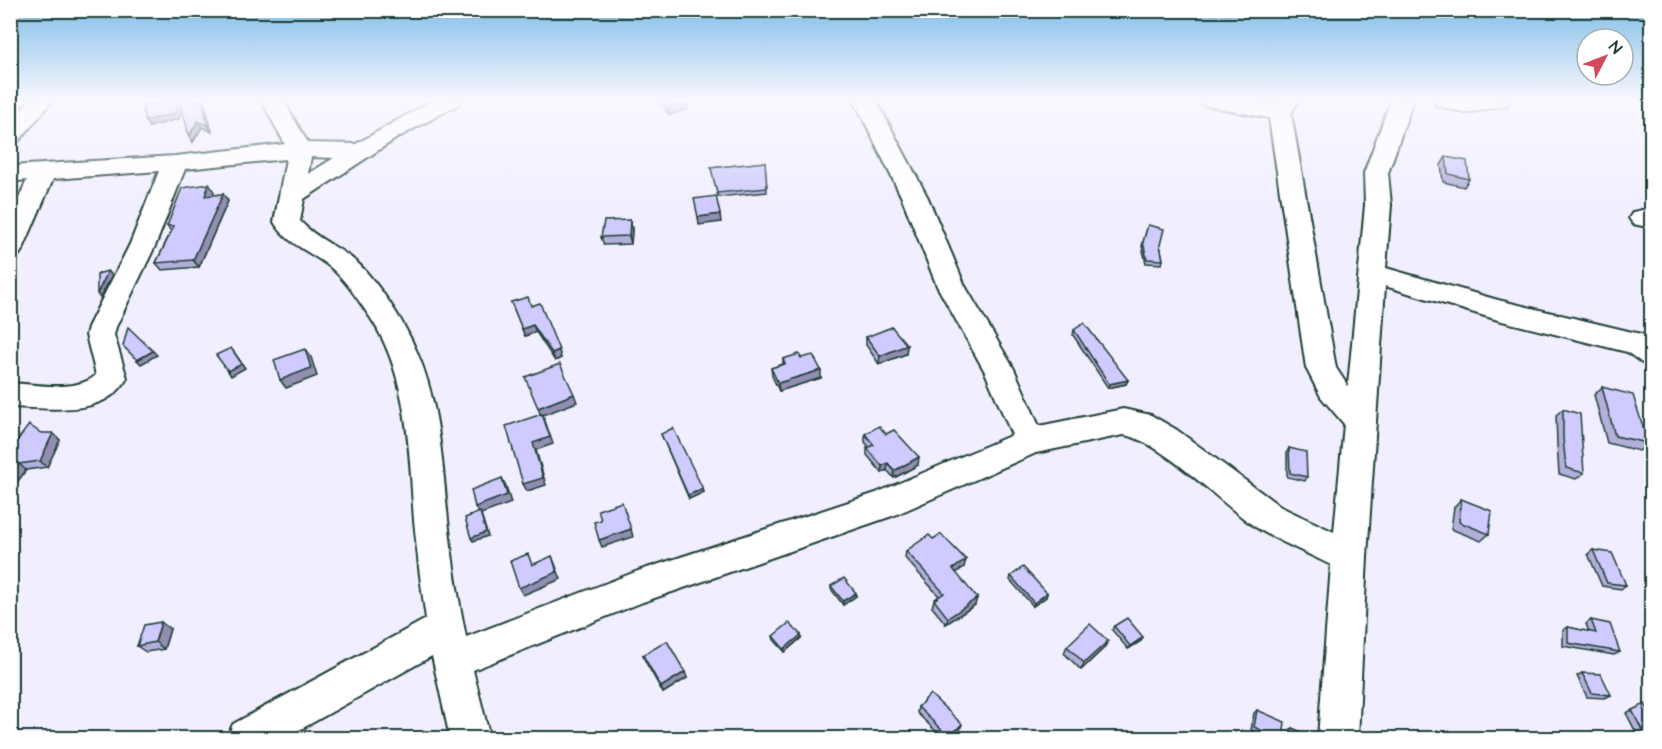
<svg xmlns="http://www.w3.org/2000/svg" width="1662" height="749" font-family="'Architects Daughter',sans-serif">
<style>
.lines{fill:none;stroke-linecap:round;stroke-linejoin:round}
.minor-casing{stroke:#1f3d34;stroke-width:4}
.minor{fill:#fff;fill-rule:evenodd}
.wall{fill:#b2afda;stroke:#1f3d34;stroke-width:1.5}
.shaded-wall{fill:#918eb2;stroke:#1f3d34;stroke-width:1.5}
.building{fill:#cfcbfe;stroke:#1f3d34;stroke-width:1.5}
</style>
<rect width="100%" height="100%" fill="#f1efff"/>
<filter id="ink" filterUnits="userSpaceOnUse"><feTurbulence type="fractalNoise" baseFrequency=".0167" numOctaves="2"/><feDisplacementMap in="SourceGraphic" scale="12" xChannelSelector="R" yChannelSelector="G"/><feConvolveMatrix kernelMatrix="1 2 1 2 8 2 1 2 1" color-interpolation-filters="sRGB"/></filter>
<g filter="url(#ink)">
<g class="lines">
<g class="minor-casing">
<g id="minor">
<path d="M30 100H53L18 142 10 144V122Z"/>
<path d="M261 100H283L308 143 356 144 433 100H460L457 105 397 138 304 199 300 221C320 243 348 249 368 274 387 297 404 322 416 350 440 403 442 463 448 520 452 559 458 598 466 637L638 571 876 493 1012 435 985 372 937 286 902 198 854 100H876L928 198 965 286 1014 369 1039 426 1123 409 1151 415 1177 430 1281 507 1334 532 1344 424 1321 397 1306 368 1269 118 1203 105 1200 100H1245L1274 105 1277 100H1299L1291 113 1336 368 1348 386 1365 205 1364 173 1391 100H1413L1388 173 1391 205 1386 268 1498 300 1645 335 1652 338V366L1642 363 1627 352 1498 320 1385 286 1367 557 1358 738H1318L1331 565C1307 553 1280 542 1257 528 1223 506 1160 439 1123 435L1036 453 895 515 643 602 473 670 490 738H450L432 656 285 738H227L233 724 426 619C421 586 417 553 414 520 409 452 409 376 370 317 358 300 346 280 330 267 310 251 288 245 274 222L286 159 185 169 156 244 116 327 114 335 127 378C106 418 48 408 10 407V383C35 384 77 393 96 375L86 335 88 327 130 244 159 171 53 179 23 249 19 255 10 258V218L27 180 10 182V166L175 156 285 144ZM311 157 334 158 308 174Z"/>
<path d="M1433 100H1510L1507 105 1466 113 1436 105Z"/>
<path d="M1642 210 1652 211V228L1633 224 1629 218 1633 212Z"/>
</g>
</g>
<use href="#minor" class="minor"/>
</g>
<g class="wall">
<path d="M167 100H204L212 132 202 127 193 142 182 110 179 119 149 127Z"/>
<path d="M657 100H686L688 109 669 115Z"/>
<path d="M1446 157 1469 179 1464 187 1443 182 1441 165Z"/>
<path d="M765 162 767 192 718 197 711 168Z"/>
<path d="M209 184 214 192 213 195 223 194 228 201 199 267 162 270 156 263 171 231 167 226Z"/>
<path d="M630 220 632 229 631 244 604 245 601 237Z"/>
<path d="M1148 225 1160 245 1163 260 1162 264 1146 263 1142 246Z"/>
<path d="M1652 301V327L1647 325 1649 303Z"/>
<path d="M511 302 531 306 561 358 555 361 536 332 525 336Z"/>
<path d="M1074 330 1128 380 1126 384 1108 388 1073 335Z"/>
<path d="M866 337 907 345 906 354 879 364 866 345Z"/>
<path d="M801 358 821 378 779 391 772 376 771 368 783 364V359Z"/>
<path d="M1602 387 1648 443 1639 451 1607 443 1594 395Z"/>
<path d="M1563 409 1584 473 1576 479 1559 474 1557 444 1556 415Z"/>
<path d="M41 433 60 440 47 467 26 470 10 492V450Z"/>
<path d="M661 434 704 492 689 499Z"/>
<path d="M865 434H886L918 465 894 478 887 470 882 473 867 455V448L869 447 865 442Z"/>
<path d="M1289 448 1307 477 1305 481 1287 477V452Z"/>
<path d="M1461 499 1489 534 1481 541 1451 529 1454 507Z"/>
<path d="M933 539 964 567 956 573 975 605 946 624 932 607 934 600 939 596 905 558 906 551Z"/>
<path d="M1593 550 1626 585 1621 589 1602 586 1588 554Z"/>
<path d="M1011 576 1047 593 1046 597 1033 606 1010 580Z"/>
<path d="M831 586 856 596 843 605 831 589Z"/>
<path d="M1591 620 1620 652 1614 655 1563 646V630L1568 627 1589 632 1586 624Z"/>
<path d="M1114 626 1143 637 1141 641 1128 649 1112 630Z"/>
<path d="M170 629 164 649 146 652 137 646Z"/>
<path d="M773 636 801 638 785 652 774 640Z"/>
<path d="M1108 641 1104 648 1081 670 1064 653 1067 646Z"/>
<path d="M643 655 687 678 663 693 645 661Z"/>
<path d="M1582 673 1611 695 1605 698 1587 697 1577 676Z"/>
<path d="M1645 704 1652 738H1639L1626 713Z"/>
<path d="M918 707 960 730 952 738H943L917 713Z"/>
<path d="M1257 710 1283 738H1269L1251 730 1254 713Z"/>
<path d="M1292 728 1315 738H1285L1286 734Z"/>
</g>
<g class="shaded-wall">
<path d="M180 100 183 106 179 119 149 127 145 121Z"/>
<path d="M202 100H204L212 132 208 126Z"/>
<path d="M687 101 688 109 669 115 667 107Z"/>
<path d="M198 121 202 127 193 142 189 136Z"/>
<path d="M209 184 214 192 210 204 205 196Z"/>
<path d="M223 194 228 201 199 267 193 260Z"/>
<path d="M720 214 721 222 699 225 698 217Z"/>
<path d="M630 220 632 229 631 244 629 236Z"/>
<path d="M108 271 112 275 100 298 97 294Z"/>
<path d="M533 325 536 332 525 336 522 329Z"/>
<path d="M907 345 906 354 879 364 880 356Z"/>
<path d="M305 349 311 357 317 376 286 388 280 380Z"/>
<path d="M559 350 561 358 555 361 552 353Z"/>
<path d="M153 351 157 355 141 364 137 360Z"/>
<path d="M234 352 245 368 231 376 228 371Z"/>
<path d="M821 370V378L779 391 778 383Z"/>
<path d="M1128 380 1126 384 1108 388 1109 384Z"/>
<path d="M574 394 577 402 543 415 553 444 536 450 546 485 527 491 523 484 533 443 541 416 538 408Z"/>
<path d="M53 433 60 440 47 467 40 461Z"/>
<path d="M919 457 918 465 894 478V471Z"/>
<path d="M888 463 887 470 882 473V466Z"/>
<path d="M19 464 26 470 10 492V475Z"/>
<path d="M502 478 506 486 511 503 481 514 488 536 473 541 471 538 480 514 475 507Z"/>
<path d="M703 489 704 492 689 499 688 495Z"/>
<path d="M631 529 633 537 602 547 599 540Z"/>
<path d="M552 556 561 579 523 595 519 588Z"/>
<path d="M966 560 964 567 951 576 953 569Z"/>
<path d="M856 593V596L843 605V601Z"/>
<path d="M1047 593 1046 597 1033 606 1034 603Z"/>
<path d="M977 598 975 605 946 624 948 618Z"/>
<path d="M161 622 170 629 164 649 155 642Z"/>
<path d="M801 635V638L785 652 784 649Z"/>
<path d="M1143 637 1141 641 1128 649 1130 646Z"/>
<path d="M1108 641 1104 648 1081 670 1084 663Z"/>
<path d="M685 672 687 678 663 693 661 687Z"/>
<path d="M962 724 960 730 952 738H949Z"/>
</g>
<g class="building">
<path d="M167 100H202L208 126 198 121 189 136 180 100 175 113 145 121 142 106Z"/>
<path d="M662 100H686L687 101 667 107Z"/>
<path d="M1446 157 1467 161 1469 179 1448 174Z"/>
<path d="M765 162 767 188 717 193 711 168Z"/>
<path d="M209 184 205 196 223 194 193 260 156 263 174 226H167L182 188Z"/>
<path d="M716 196 720 214 698 217 694 199Z"/>
<path d="M630 220 629 236 601 237 604 221Z"/>
<path d="M1148 225 1164 229 1160 245 1163 260 1147 259 1143 242Z"/>
<path d="M108 271 97 294V274Z"/>
<path d="M528 297 531 306 540 303 559 350 552 353 533 325 522 329 511 302Z"/>
<path d="M1084 323 1128 380 1109 384 1074 330Z"/>
<path d="M128 327 153 351 137 360 123 346Z"/>
<path d="M892 327 907 345 880 356 866 337Z"/>
<path d="M231 348 242 364 228 371 216 355Z"/>
<path d="M305 349 311 368 280 380 274 360Z"/>
<path d="M799 354 801 358 813 355 821 370 778 383 771 368 785 364 783 359Z"/>
<path d="M560 364 574 394 538 408 525 377Z"/>
<path d="M1602 387 1633 395 1648 443 1615 436Z"/>
<path d="M1563 409 1580 414 1584 473 1566 468 1563 438Z"/>
<path d="M542 414 550 437 533 443 543 478 523 484 506 426Z"/>
<path d="M29 425 41 433H53L40 461 19 464 10 475V450Z"/>
<path d="M879 426 886 434 894 430 919 457 894 471 888 463 882 466 867 448 874 445 865 434Z"/>
<path d="M673 428 703 489 688 495 661 434Z"/>
<path d="M1289 448 1306 452 1307 477 1290 473Z"/>
<path d="M502 478 507 495 475 507 471 490Z"/>
<path d="M1461 499 1492 511 1489 534 1459 522Z"/>
<path d="M622 502 631 529 599 540 594 522 601 520 598 510Z"/>
<path d="M480 512 486 532 471 538 465 518Z"/>
<path d="M941 534 966 560 953 569 977 598 948 618 934 600 944 593 906 551 929 535 933 539Z"/>
<path d="M1593 550 1612 553 1626 585 1607 583Z"/>
<path d="M528 554 532 565 552 556 557 572 519 588 510 561Z"/>
<path d="M1023 567 1047 593 1034 603 1011 576Z"/>
<path d="M844 578 856 593 843 601 831 586Z"/>
<path d="M1127 618 1143 637 1130 646 1114 626Z"/>
<path d="M1591 620 1610 624 1620 652 1568 643V627L1596 633Z"/>
<path d="M161 622 155 642 137 646 144 625Z"/>
<path d="M789 623 801 635 784 649 773 636Z"/>
<path d="M1090 624 1108 641 1084 663 1067 646Z"/>
<path d="M667 641 685 672 661 687 643 655Z"/>
<path d="M1582 673 1601 674 1611 695 1592 693Z"/>
<path d="M930 694 962 724 949 737 918 707Z"/>
<path d="M1645 704 1652 717V738H1646L1632 710Z"/>
<path d="M1257 710 1285 722 1283 738H1279L1254 727Z"/>
<path d="M1292 728 1315 738H1290Z"/>
</g>
</g>
<linearGradient id="sky" x2="0" y2="1"><stop stop-color="#80bce7"/><stop offset="0.49" stop-color="#f9f8ff"/><stop offset="1" stop-color="#f9f8ff" stop-opacity="0"/></linearGradient>
<rect width="1662" height="204" fill="url(#sky)"/>
<rect width="1662" height="749" fill="none" stroke="#fff" stroke-width="36"/>
<rect x="18" y="18" width="1626" height="713" fill="none" stroke="#1f3d34" stroke-width="2" filter="url(#ink)"/>
<g transform="translate(1605 57) rotate(48)"><circle r="28" fill="#ffffff" stroke="#a5b1ae" stroke-width="1.5"/>
<path d="M0-4.5L10 22L0 15L-10 22Z" fill="#d1495b"/>
<text y="-9" font-size="16" font-weight="bold" text-anchor="middle" fill="#1f3d34">N</text>
</g>
</svg>
